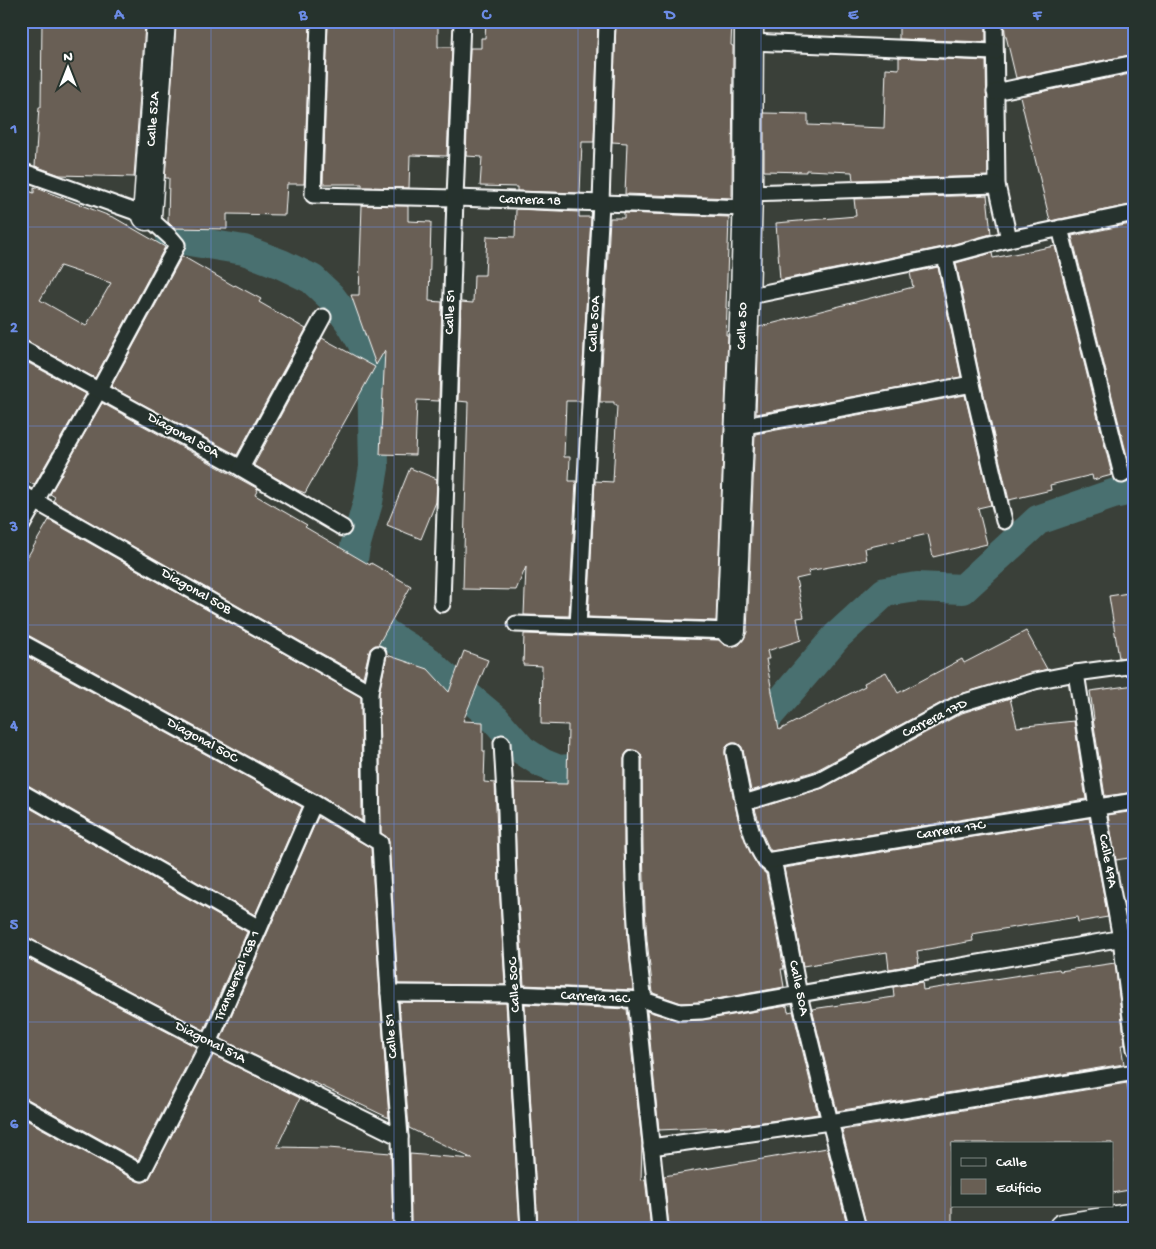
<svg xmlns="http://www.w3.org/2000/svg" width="1156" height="1249" font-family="'Gochi Hand',sans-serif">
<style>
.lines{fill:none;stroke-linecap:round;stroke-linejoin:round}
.canal{stroke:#4a6f6f;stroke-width:30}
.building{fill:#695f54;stroke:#fff;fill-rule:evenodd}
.lane-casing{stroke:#fff;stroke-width:19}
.street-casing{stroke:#fff;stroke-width:31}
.lane{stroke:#26332d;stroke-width:15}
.street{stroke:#26332d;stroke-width:28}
.grid{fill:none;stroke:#6c8ce6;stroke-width:1;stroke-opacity:0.55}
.labels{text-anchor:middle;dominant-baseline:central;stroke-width:4;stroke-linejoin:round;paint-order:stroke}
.street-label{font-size:14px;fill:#fff;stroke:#26332d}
.neatline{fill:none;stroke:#6c8ce6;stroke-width:2}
.grid-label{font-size:16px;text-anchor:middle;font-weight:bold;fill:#6c8ce6}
</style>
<rect width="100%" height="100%" fill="#3a4039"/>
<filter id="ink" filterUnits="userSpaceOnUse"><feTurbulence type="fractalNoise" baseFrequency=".02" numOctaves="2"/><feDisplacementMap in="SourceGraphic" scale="10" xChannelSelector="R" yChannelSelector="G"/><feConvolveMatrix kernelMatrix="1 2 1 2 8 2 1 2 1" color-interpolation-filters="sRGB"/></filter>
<g filter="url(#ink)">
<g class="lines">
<g class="canal">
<path d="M171 238 244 250 281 264 312 279 331 297 350 322 362 342 372 369 374 467 368 502 355 547 351 572 352 588 359 605 386 634 407 647 429 662 440 673 496 720 522 750 542 763 559 770 582 768 610 761 633 751 649 747H676"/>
<path d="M745 737 763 722 837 636 885 592 917 587 963 589 1038 520 1113 494 1135 489"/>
</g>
</g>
<g class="building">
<path d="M42 21 145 25 134 177 60 175 35 166 39 107H41Z"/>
<path d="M188 21H310L304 184H287L285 215 227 214V229L174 228 168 222 169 178H165L176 26H186V25H188Z"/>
<path d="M328 21H438V47H452L447 156 410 155 409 188 362 187V184H323Z"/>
<path d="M486 21H598L594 142H582L580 193 517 191V187L480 186 482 157 466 156 470 48H481V38H485Z"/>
<path d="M616 21H732L731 45 733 46 732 198 625 194 627 143 612 142Z"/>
<path d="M899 21H986V42L899 39Z"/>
<path d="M1004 21H1129L1135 47V54L1016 78 1005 32Z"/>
<path d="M899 57 986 61 988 176 853 180 852 172 806 170V172L764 171V113L808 114V125L884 128 886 68 899 69Z"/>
<path d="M1135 73V204L1050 221 1020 96Z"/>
<path d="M34 187 115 218 165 247 95 378 25 340 21 339V188L34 193ZM60 266 111 283 86 326 40 300Z"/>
<path d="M987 195 991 234 943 247 780 280 776 223 856 216 854 199Z"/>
<path d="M362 205 408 206V221L431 222 429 301 442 302 439 401 417 400 415 455 380 454 385 350 376 365 351 295H359Z"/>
<path d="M516 209 579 212V217H591L581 401H566L564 457H570L569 481H576L569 616 524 615 526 567 516 590 463 589 468 402 458 401 461 302 473 303 474 275H485L487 236 515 237Z"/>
<path d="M624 213 729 217 726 308H727L726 335H728L716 621 588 617 595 481 613 482 617 405H614V402H600L610 218H624Z"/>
<path d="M1135 223V467L1130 468 1072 236Z"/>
<path d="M1055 246 1112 475 1093 480 1092 475 1050 485 1051 490 1009 500 981 382 956 263 992 253 993 258Z"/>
<path d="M182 256 234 286 235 285 261 299 259 302 306 329 237 455 111 387Z"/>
<path d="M938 267 961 377 756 414 759 327 913 287 910 273Z"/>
<path d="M322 338 375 367 305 493 297 490 254 465Z"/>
<path d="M21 359 86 394 34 485 21 478Z"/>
<path d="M965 395 991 505 978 508 987 544 933 557 928 534 865 548 867 560 808 571 809 576 796 579 804 617 797 618 801 640 767 651 769 659H766L779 730 865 686 864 683 886 672 898 693 962 659 964 663 1026 631 1047 669 954 696 815 771 751 791 743 750 741 746 737 743H732L728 745 725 749V754L733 795 740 827 752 856 759 868 766 874 784 969H781L784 987 700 1002 681 1003 653 993 647 940 645 910 643 849 642 759 641 754 637 751 633 750 628 751 625 755 624 759V850L628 941 633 990 524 985 517 882 514 783 567 784 568 725 541 724 542 666 523 665 524 634 719 640 723 644 730 647 739 645 744 639 747 632 755 434Z"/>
<path d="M102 403 258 489 255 495 307 525 305 527 370 565 371 563 411 586 378 645H375L371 648 369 652 363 677 53 501 55 497 50 494Z"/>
<path d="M410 468 437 479 436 502 421 539 387 525Z"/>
<path d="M49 520 361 697 362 821 319 795 26 634 21 633V568Z"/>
<path d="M1135 592V656L1119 658 1109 596Z"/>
<path d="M464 651 488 660 463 721 483 722V751H485L484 782 495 783 499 883 505 985 398 984 389 842 388 838 381 833 379 693 387 655 428 669 449 692Z"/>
<path d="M21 653 302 807 255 915 26 784 21 783Z"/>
<path d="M1135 685V792L1105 796 1093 719H1094L1090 691Z"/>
<path d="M1010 698 1017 727 1074 721 1086 799 771 851 768 846 763 835 755 809 823 788 962 713Z"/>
<path d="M21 803 247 932 204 1030 25 936 21 935Z"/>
<path d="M1135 811V857L1116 860 1108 815Z"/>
<path d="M318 817 371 848 380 994 389 1118 309 1080V1082L221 1039Z"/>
<path d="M1089 818 1108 917 1078 922 1077 917 972 934 973 941 917 951 919 964 889 969 887 952 803 966 784 868Z"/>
<path d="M21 955 196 1047 138 1160 26 1098 21 1097Z"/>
<path d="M1115 963 1125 1045H1121L1124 1064 837 1111 812 1009 894 997 893 987 922 982 923 990 1059 969 1060 971Z"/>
<path d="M399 1002 506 1003 520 1228H411L410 1154 473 1159 409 1128Z"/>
<path d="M525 1004 627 1009 642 1144 641 1180 645 1179 651 1228H538Z"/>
<path d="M787 1006 788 1012 793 1011 818 1114 729 1127 659 1130 647 1011 680 1021 703 1020Z"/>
<path d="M213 1055 300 1098 277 1147 328 1148 391 1153 393 1228H21V1117L137 1181 142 1182 147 1181 150 1177Z"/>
<path d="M1127 1083 1135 1133V1189L1112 1193V1143H952V1222L923 1228H867L842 1130Z"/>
<path d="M827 1148 848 1228H669L664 1176Z"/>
</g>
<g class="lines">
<g class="lane-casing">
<g id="lane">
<path d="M319 21 313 195 455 198 747 208"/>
<path d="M995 21 997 185 1009 239"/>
<path d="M749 42 995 52"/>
<path d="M995 92 1135 63"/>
<path d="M21 171 147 216 171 238 177 245 99 390 21 527"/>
<path d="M748 193 997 185"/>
<path d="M1060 228 1122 475"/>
<path d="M945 256 972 384 1004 521"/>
<path d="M745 297 945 256 1009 239 1135 213"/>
<path d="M21 348 241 468 343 528"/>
<path d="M739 427 972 384"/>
<path d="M241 468 323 317"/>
<path d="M21 493 370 692"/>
<path d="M442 604 455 198 462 21"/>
<path d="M516 624 731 631"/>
<path d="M578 626 601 203 607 21"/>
<path d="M21 642 314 803 380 843 389 993 400 1137 402 1228"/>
<path d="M1076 673 1097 807 1121 939 1135 1049"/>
<path d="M502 743 506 812 508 882 529 1228"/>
<path d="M734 752C740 782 747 838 766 861 769 864 773 867 775 869L799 995 830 1122 858 1228"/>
<path d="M633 759C633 839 632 921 644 1000"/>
<path d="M21 792 259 928"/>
<path d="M744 803 819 780 958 704 1035 681 1076 673 1135 665"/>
<path d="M372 838 370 692 378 654"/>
<path d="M766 861 1135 801"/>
<path d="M21 944 209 1043 400 1137"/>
<path d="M389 993 515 994 644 1000 680 1012 701 1011 1135 936"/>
<path d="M636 1000 660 1228"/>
<path d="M21 1106 142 1173 209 1043 314 803"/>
<path d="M651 1147 830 1122 1135 1072"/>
</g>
</g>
<g class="street-casing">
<g id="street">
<path d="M147 216 161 21"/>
<path d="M731 631 745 297 748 193 749 21"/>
<path d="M1063 1228 1135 1217"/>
</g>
</g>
<use href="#lane" class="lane"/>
<use href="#street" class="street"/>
</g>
</g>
<path class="grid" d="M211 21V1228M394 21V1228M578 21V1228M761 21V1228M945 21V1228M21 227H1135M21 426H1135M21 625H1135M21 824H1135M21 1022H1135"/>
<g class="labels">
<g class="street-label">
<text transform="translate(154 119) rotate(-86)">Calle 52A</text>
<text transform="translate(530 201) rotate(2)">Carrera 18</text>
<text transform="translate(451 312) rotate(-88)">Calle 51</text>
<text transform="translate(595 324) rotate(-87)">Calle 50A</text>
<text transform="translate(743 326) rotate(-88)">Calle 50</text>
<text transform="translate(183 436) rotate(29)">Diagonal 50A</text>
<text transform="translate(196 592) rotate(30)">Diagonal 50B</text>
<text transform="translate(935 719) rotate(-27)">Carrera 17D</text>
<text transform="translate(202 741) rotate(29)">Diagonal 50C</text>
<text transform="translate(951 831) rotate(-9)">Carrera 17C</text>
<text transform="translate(1107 861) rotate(79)">Calle 49A</text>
<text transform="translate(238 976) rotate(-67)">Transversal 16B 1</text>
<text transform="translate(515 985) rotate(-93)">Calle 50C</text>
<text transform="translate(798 988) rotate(78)">Calle 50A</text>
<text transform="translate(595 998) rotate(3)">Carrera 16C</text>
<text transform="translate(392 1036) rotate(-95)">Calle 51</text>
<text transform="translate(210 1043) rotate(27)">Diagonal 51A</text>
</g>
</g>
<rect width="1156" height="1249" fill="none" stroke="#26332d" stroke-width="55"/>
<rect x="951" y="1142" width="162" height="65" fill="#26332d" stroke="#7d8581"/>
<rect x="961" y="1158" width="25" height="8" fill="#26332d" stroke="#7d8581"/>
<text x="996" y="1166" font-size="15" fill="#ffffff">Calle</text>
<rect x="961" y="1179" width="25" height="15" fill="#695f54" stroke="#7d8581"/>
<text x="996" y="1192" font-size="15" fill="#ffffff">Edificio</text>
<g transform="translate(68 68)" stroke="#26332d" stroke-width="4" paint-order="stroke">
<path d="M0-4L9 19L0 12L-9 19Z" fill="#ffffff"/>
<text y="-8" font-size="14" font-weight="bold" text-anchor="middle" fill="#ffffff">N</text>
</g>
<rect x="28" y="28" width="1100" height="1194" class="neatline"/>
<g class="grid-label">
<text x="119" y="19">A</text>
<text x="303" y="19">B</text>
<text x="486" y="19">C</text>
<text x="670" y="19">D</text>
<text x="853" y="19">E</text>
<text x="1037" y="19">F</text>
<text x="14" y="133">1</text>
<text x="14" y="332">2</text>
<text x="14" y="531">3</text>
<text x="14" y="730">4</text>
<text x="14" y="929">5</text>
<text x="14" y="1128">6</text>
</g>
</svg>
